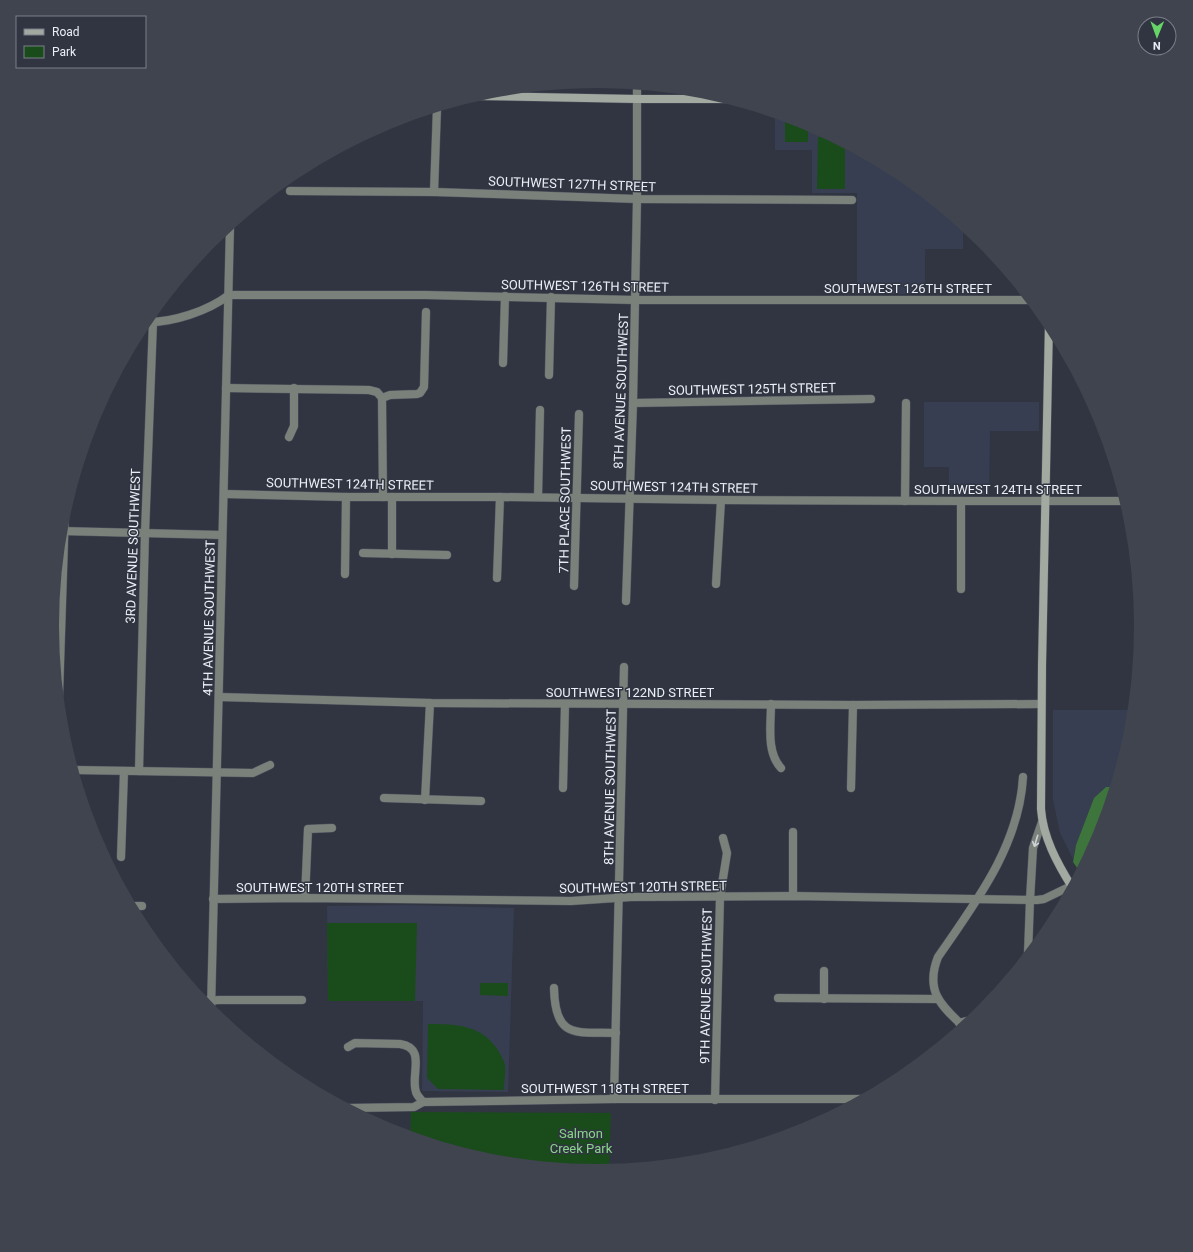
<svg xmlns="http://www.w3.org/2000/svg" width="1193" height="1252" font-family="Roboto,sans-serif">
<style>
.built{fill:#373e51}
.green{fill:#1a4c1b}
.forest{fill:#3e753d}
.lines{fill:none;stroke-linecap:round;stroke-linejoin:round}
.stream{stroke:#101d56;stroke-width:2}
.minor-casing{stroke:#4e535e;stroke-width:9}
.tertiary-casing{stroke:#4e535e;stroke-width:9}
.secondary-casing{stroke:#4e535e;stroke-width:9}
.minor{stroke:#7a807a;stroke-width:8}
.tertiary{stroke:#7a807a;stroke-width:8}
.secondary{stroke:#a1a9a0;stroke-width:8}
.oneway{stroke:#ced2d7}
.labels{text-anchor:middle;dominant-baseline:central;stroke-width:3;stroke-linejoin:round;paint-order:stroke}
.street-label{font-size:13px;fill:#eaeef6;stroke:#303541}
.park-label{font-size:13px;fill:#88d687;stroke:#303541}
</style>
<rect width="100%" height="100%" fill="#303541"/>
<g class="built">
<path d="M775 114 805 123 899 173 963 226V249H925V294H857V193H812V150H775Z"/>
<path d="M924 402H1039V431H990L989 495H949V467H924Z"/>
<path d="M1053 710H1133L1130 732 1114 787H1106L1094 798 1076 845 1073 859 1060 833 1053 800Z"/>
<path d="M408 905 514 908 508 1092 422 1091 423 1001H328L327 906Z"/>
</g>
<g class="green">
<path d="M785 117 808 125V142H785Z"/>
<path d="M818 137H830L845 144V189H817Z"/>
<path d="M327 923H417L415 1001H328Z"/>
<path d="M480 983H508V996L480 995Z"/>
<path d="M428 1024C453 1024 478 1024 495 1046 499 1051 503 1058 505 1065 506 1073 504 1082 504 1090L438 1089 427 1078Z"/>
<path d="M411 1112 611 1113 609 1169 596 1170 490 1160 410 1136Z"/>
</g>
<path class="forest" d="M1106 787H1114L1099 835 1080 872 1073 862 1076 845 1094 798Z"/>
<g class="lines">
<path class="stream" d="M1089 854 1093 843 1099 836"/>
<g class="minor-casing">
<g id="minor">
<path d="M290 191 435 192 637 199 852 200"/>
<path d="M434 192 437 108"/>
<path d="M145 322C172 323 208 311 229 295H426L635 300H1030"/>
<path d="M503 363 505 296"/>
<path d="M549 375 551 297"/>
<path d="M226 388 369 390 377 392 382 398"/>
<path d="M382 398 390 395 417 394 420 393 424 387 426 312"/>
<path d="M382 398 383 497"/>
<path d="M633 403 871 399"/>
<path d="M289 437 294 426V388"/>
<path d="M224 494 346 497H500L721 500 961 501H1125"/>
<path d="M538 497 540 410"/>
<path d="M905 501 906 403"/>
<path d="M363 553 447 555"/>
<path d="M392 554V497"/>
<path d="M345 574 346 497"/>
<path d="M497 578 500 497"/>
<path d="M716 584 721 500"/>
<path d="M574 586 579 414"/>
<path d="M961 589V501"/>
<path d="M626 601 633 403 637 199V86"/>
<path d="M59 695 65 511"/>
<path d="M219 697 430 703 853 705 1041 704"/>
<path d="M771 704C771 724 766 752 781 768"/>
<path d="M74 770 253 773 270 765"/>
<path d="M139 771 145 533 153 322"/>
<path d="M563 788 565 704"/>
<path d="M851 788 853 705"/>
<path d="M384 798 481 801"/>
<path d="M425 800 430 703"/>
<path d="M121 857 124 771"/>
<path d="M793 896V832"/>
<path d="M305 898 308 829 332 828"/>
<path d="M132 906H142"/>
<path d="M824 971V999"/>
<path d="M554 988C555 1039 575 1032 616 1033"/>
<path d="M778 998 937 999"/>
<path d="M203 1001 219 1000H302"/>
<path d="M959 1023 971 1020"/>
<path d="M963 1026C940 1005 925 990 938 957 976 902 1019 846 1023 777"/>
<path d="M348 1047 355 1043 400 1044C427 1048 410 1075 416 1092 417 1096 421 1099 423 1102"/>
<path d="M614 1099 624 667"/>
<path d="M715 1100 720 897 727 853 723 838"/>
<path d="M349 1108 414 1107 423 1102 614 1099H861"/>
</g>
</g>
<g class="tertiary-casing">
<g id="tertiary">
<path d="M61 531 222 535"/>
<path d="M213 899 305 898 571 901 631 897 793 896 1037 900 1044 899 1071 886"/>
<path d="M1028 954 1030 900 1033 848 1042 822"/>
<path d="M211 1010 230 226"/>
</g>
</g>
<g class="secondary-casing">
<g id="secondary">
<path d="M478 96 637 99H725"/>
<path d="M1049 323 1042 666 1041 809C1043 837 1057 863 1072 887"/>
</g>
</g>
<use href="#minor" class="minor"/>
<use href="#tertiary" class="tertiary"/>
<use href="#secondary" class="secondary"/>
</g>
<defs><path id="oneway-shaft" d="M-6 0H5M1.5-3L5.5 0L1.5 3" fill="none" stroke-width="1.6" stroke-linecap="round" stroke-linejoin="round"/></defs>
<use class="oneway" href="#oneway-shaft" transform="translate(1036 841) rotate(107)"/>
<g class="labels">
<g class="street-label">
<text transform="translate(572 184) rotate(2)">SOUTHWEST 127TH STREET</text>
<text transform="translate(585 286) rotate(1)">SOUTHWEST 126TH STREET</text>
<text x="908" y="288">SOUTHWEST 126TH STREET</text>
<text transform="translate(752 389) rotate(-1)">SOUTHWEST 125TH STREET</text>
<text transform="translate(621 391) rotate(-88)">8TH AVENUE SOUTHWEST</text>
<text transform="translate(350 484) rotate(1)">SOUTHWEST 124TH STREET</text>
<text transform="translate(674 487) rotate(1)">SOUTHWEST 124TH STREET</text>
<text x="998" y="489">SOUTHWEST 124TH STREET</text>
<text transform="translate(565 500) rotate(-89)">7TH PLACE SOUTHWEST</text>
<text transform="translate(133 546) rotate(-88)">3RD AVENUE SOUTHWEST</text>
<text transform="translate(209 618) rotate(-89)">4TH AVENUE SOUTHWEST</text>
<text x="630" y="692">SOUTHWEST 122ND STREET</text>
<text transform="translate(610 787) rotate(-89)">8TH AVENUE SOUTHWEST</text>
<text x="320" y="887">SOUTHWEST 120TH STREET</text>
<text transform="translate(643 887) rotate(-1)">SOUTHWEST 120TH STREET</text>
<text transform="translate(706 986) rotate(-89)">9TH AVENUE SOUTHWEST</text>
<text x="605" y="1088">SOUTHWEST 118TH STREET</text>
</g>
<g class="park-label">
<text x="581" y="1133">Salmon<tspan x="581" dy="15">Creek Park</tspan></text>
</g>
</g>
<path d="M0 0H1193V1252H0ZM596 88H597A537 537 0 0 1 1134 625V627A537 537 0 0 1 597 1164H596A537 537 0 0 1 59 627V625A537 537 0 0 1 596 88Z" fill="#3f444f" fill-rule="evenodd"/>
<rect x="16" y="16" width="130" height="52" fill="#303541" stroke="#7a7f89"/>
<rect x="24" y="29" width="20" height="6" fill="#a1a9a0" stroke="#7a7f89"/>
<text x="52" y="36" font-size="12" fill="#eaeef6">Road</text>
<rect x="24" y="46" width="20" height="12" fill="#1a4c1b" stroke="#7a7f89"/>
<text x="52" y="56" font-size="12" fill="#eaeef6">Park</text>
<g transform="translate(1157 36) rotate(181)"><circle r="19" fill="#303541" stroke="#7a7f89"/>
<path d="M0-3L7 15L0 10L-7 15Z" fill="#66d467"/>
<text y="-6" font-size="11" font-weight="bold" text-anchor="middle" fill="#eaeef6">N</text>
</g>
</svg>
